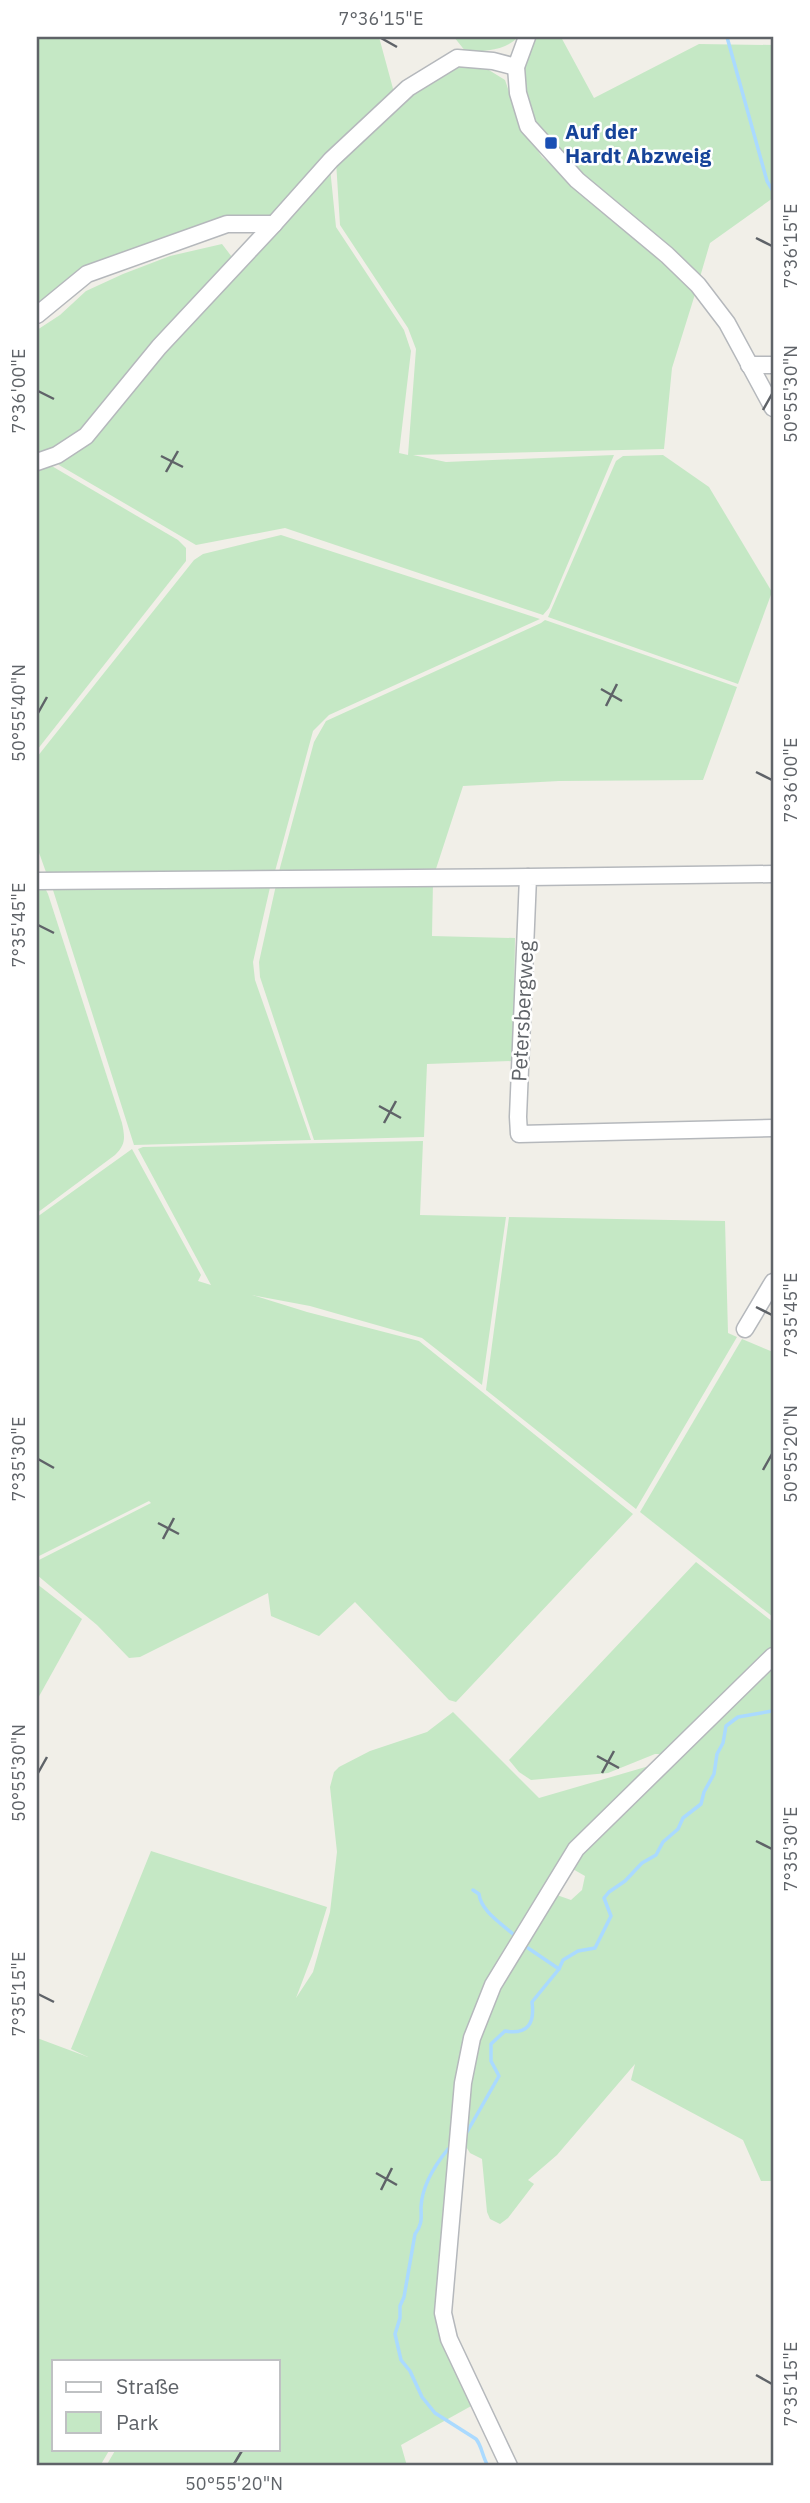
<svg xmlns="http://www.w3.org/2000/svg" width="810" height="2503" font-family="'IBM Plex Sans',sans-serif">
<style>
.green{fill:#c5e8c5}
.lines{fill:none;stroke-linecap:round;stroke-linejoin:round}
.stream{stroke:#aadaff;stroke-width:3.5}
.minor-casing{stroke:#b5b8bc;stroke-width:19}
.minor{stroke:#fff;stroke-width:16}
.ticks{fill:none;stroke:#5f6368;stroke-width:2.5}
.transit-dot{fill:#1a4fb4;stroke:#fff;stroke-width:2.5}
.labels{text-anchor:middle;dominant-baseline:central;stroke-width:5;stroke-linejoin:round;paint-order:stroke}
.transit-label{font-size:21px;font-weight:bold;fill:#164399;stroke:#fff;text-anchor:start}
.street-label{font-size:21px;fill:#5f6368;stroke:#fff}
.neatline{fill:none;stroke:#5f6368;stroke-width:2.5}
.ticks-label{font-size:18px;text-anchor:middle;fill:#5f6368}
</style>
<rect width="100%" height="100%" fill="#f1efe8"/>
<g class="green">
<path d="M37 37H379L395 96 270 217 159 242 37 309Z"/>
<path d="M454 37H518C505 51 484 51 466 52Z"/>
<path d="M534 37H561L594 98 699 44 773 45V198L710 243 700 277C652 237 603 198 561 152 550 140 537 129 531 114 519 82 522 67 534 37Z"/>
<path d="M458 64 484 67 505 80 520 124 542 157 676 270 696 291 672 368 664 449 413 455 446 462 614 455 549 608 543 615 285 528 196 545 59 465 56 460 330 168 336 227 404 330 411 351 399 453 408 455 416 349 408 328 340 225 336 161 421 87Z"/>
<path d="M222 244 235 261 101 414 57 449 37 455V330L60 315 86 291 123 274 170 256Z"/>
<path d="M663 455 709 487 772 592 738 684 548 617 616 461 623 456Z"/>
<path d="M50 465 178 540 186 548V561L37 750V466Z"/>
<path d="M281 535 540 619 329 715 313 731 274 875H47L37 847V757L194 560 203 554Z"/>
<path d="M545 620 737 687 703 780 559 781 463 786 434 875H278L314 742 326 721 541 623Z"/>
<path d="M433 881 432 936 515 938 513 1061 427 1064 424 1137 314 1140 260 977 259 962 276 885Z"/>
<path d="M271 883 253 962 255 980 311 1140 134 1145 53 890 55 887Z"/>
<path d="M37 885 44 886 48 894 122 1123C125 1138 126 1144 115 1155L37 1213Z"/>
<path d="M423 1141 420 1215 506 1217 482 1385 422 1338 310 1306 252 1295 307 1312 419 1341 633 1514 456 1702 449 1700 355 1602 319 1636 271 1616 268 1593 140 1657 129 1658 97 1625 37 1575V1561L151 1503 149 1501 37 1557V1217L132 1149 201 1275 198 1281 211 1285 138 1149 143 1147Z"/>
<path d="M509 1217 725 1221 728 1333 737 1337 636 1509 486 1390Z"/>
<path d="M742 1339 773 1352V1617L640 1512Z"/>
<path d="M696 1562 773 1622V1651L665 1754H655L608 1773 531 1780 519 1772 509 1760Z"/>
<path d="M37 1584 82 1619 37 1700Z"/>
<path d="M773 1663V2181H761L743 2140 631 2080 635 2064 557 2155 528 2180 534 2184 508 2218 500 2224 490 2219 487 2212 482 2159 470 2153 465 2145 473 2052 501 1982 554 1894 571 1900 582 1890 585 1876 571 1868 593 1841Z"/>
<path d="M453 1712 539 1798 649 1766 548 1881 491 1975 461 2050 436 2325 473 2405 401 2445 407 2466H106L116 2449H278V2361H54V2449H110L100 2466H37V2038L88 2057 71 2049 151 1851 327 1907 312 1956 296 1998 313 1972 330 1912 337 1852 330 1787 334 1772 339 1767 370 1751 427 1732Z"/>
</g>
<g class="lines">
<g class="stream">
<path d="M727 37 767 181 773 191"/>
<path d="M473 1890 479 1894C481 1911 501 1923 514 1935"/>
<path d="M528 1948 559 1969"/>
<path d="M467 2132 499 2076 491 2061V2044L505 2031C528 2035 535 2023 532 2002L559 1969 563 1960 578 1951 595 1948 611 1916 604 1898 609 1892 625 1881 642 1863 656 1855 663 1842 678 1829 683 1818 701 1804 704 1792 714 1774 717 1754 723 1743 726 1726 738 1717 772 1711 773 1709"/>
<path d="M448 2149C435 2165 422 2186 421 2207 421 2217 423 2224 415 2234L404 2297 400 2306V2318L395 2334 401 2360 410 2371 422 2397 435 2413 476 2439C482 2446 482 2456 488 2466"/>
</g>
<g class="minor-casing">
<g id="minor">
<path d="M527 37 516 67 518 93 528 126 577 180 667 255 698 285 727 323 773 408"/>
<path d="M37 315 87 274 227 224H274"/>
<path d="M749 365H773"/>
<path d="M37 462 57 455 86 436 159 347 274 224 331 160 408 88 457 58 493 61 516 67"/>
<path d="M773 874 528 877 518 1117 519 1134 773 1128"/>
<path d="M37 881 528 877"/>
<path d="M745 1329 773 1282"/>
<path d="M509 2466 449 2339 443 2313 463 2083 472 2038 493 1985 576 1849 773 1656"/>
</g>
</g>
<use href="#minor" class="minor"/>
</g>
<path class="ticks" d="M381 38 397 47M756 238 772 246M38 391 54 399M763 410 772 394M161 456 183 467M166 472 178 451M601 689 622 701M606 706 617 684M38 713 47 697M756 772 772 780M38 925 54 933M379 1106 401 1118M384 1123 396 1101M756 1307 772 1315M38 1459 54 1468M763 1470 772 1454M158 1523 179 1534M163 1539 174 1518M597 1756 619 1768M38 1773 47 1757M602 1773 614 1751M756 1841 772 1849M38 1994 54 2002M376 2173 397 2185M381 2190 392 2168M756 2375 772 2384M234 2464 243 2449"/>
<rect class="transit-dot" x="544" y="136" width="14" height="14" rx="3.5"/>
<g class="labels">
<g class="transit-label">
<text x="565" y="131">Auf der<tspan x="565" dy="24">Hardt Abzweig</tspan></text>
</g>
<g class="street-label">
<text transform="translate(522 1011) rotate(-87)">Petersbergweg</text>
</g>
</g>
<rect width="810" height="2503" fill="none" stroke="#ffffff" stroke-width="77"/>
<rect x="52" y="2360" width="228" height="91" fill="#ffffff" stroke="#bfc1c3" stroke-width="2"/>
<rect x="66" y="2382" width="35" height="10" fill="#ffffff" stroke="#bfc1c3" stroke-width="2"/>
<text x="116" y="2394" font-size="21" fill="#5f6368">Straße</text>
<rect x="66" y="2412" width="35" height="21" fill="#c5e8c5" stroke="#bfc1c3" stroke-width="2"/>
<text x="116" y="2430" font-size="21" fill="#5f6368">Park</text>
<rect x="38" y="38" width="734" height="2426" class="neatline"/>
<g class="ticks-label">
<text x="381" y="25">7°36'15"E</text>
<text transform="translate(791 246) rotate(-90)" y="6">7°36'15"E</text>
<text transform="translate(19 391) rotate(-90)" y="6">7°36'00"E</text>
<text transform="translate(791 394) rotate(-90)" y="6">50°55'30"N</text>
<text transform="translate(19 713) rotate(-90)" y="6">50°55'40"N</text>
<text transform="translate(791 780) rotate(-90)" y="6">7°36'00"E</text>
<text transform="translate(19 925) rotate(-90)" y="6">7°35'45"E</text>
<text transform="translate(791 1315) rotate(-90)" y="6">7°35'45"E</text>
<text transform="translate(791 1454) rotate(-90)" y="6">50°55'20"N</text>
<text transform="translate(19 1459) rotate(-90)" y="6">7°35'30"E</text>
<text transform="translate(19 1773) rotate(-90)" y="6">50°55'30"N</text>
<text transform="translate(791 1849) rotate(-90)" y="6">7°35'30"E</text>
<text transform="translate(19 1994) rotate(-90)" y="6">7°35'15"E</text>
<text transform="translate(791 2384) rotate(-90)" y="6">7°35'15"E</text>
<text x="234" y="2490">50°55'20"N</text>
</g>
</svg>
